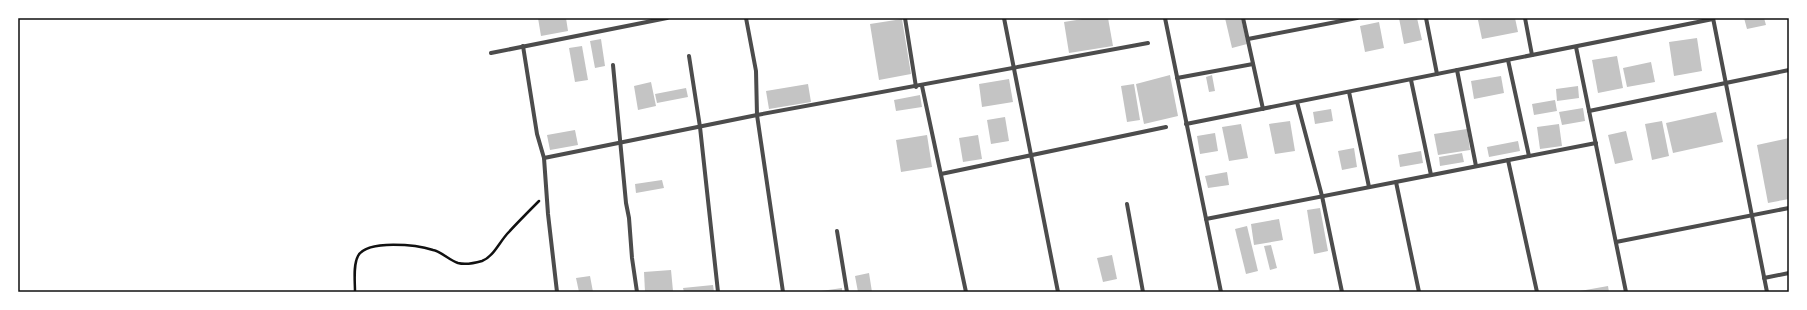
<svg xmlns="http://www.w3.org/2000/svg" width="1807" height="310" font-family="'Fira Sans Condensed',sans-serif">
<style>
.building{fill:#c4c4c4}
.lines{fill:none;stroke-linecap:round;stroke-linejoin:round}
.path{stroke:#111;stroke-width:2.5}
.minor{stroke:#4c4c4c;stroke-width:4}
.neatline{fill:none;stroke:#111;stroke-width:1.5}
</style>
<rect width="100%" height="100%" fill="#fff"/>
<g class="building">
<path d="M538 18H566L568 31 541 36Z"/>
<path d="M1089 18H1108L1113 46 1069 53 1064 22Z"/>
<path d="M1225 18H1241L1247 44 1232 48Z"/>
<path d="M1399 18H1417L1422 40 1404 44Z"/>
<path d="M1488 18H1515L1518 32 1482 39 1478 20Z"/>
<path d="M1744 18H1764L1766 25 1747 29Z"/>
<path d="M902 19 911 74 879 80 870 24Z"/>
<path d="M1379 22 1384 48 1365 52 1360 26Z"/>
<path d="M1697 38 1702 71 1674 76 1669 42Z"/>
<path d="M601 39 605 66 595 68 590 41Z"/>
<path d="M582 46 588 80 575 82 569 48Z"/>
<path d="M1617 56 1623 88 1598 93 1592 60Z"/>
<path d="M1651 62 1655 82 1627 87 1623 68Z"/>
<path d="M1170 75 1178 116 1144 124 1136 84Z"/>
<path d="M1212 75 1215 91 1209 92 1206 77Z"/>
<path d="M1501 76 1504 93 1474 99 1471 81Z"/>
<path d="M1009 79 1013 102 982 107 979 84Z"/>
<path d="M651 82 656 106 638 110 634 86Z"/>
<path d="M808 84 811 102 769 109 766 91Z"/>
<path d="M1134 84 1140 120 1127 122 1121 86Z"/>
<path d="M1578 86 1579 98 1557 101 1556 89Z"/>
<path d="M686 88 688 97 657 103 655 94Z"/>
<path d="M920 95 922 107 896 111 894 100Z"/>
<path d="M1555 100 1557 111 1534 115 1532 104Z"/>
<path d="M1583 108 1585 121 1562 125 1559 112Z"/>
<path d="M1331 109 1333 121 1315 124 1313 112Z"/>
<path d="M1716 112 1723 142 1673 153 1666 123Z"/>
<path d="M1005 117 1009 141 991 144 987 120Z"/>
<path d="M1290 121 1295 151 1275 154 1269 124Z"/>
<path d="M1662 121 1669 156 1652 160 1645 124Z"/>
<path d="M1241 124 1248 158 1229 161 1222 127Z"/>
<path d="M1559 124 1562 146 1540 149 1537 127Z"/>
<path d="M1467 129 1470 150 1438 155 1434 134Z"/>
<path d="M575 130 578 145 550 150 547 135Z"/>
<path d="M1626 131 1633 160 1615 164 1608 135Z"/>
<path d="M1215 133 1218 151 1200 154 1197 136Z"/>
<path d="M927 135 932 167 901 172 896 140Z"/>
<path d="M978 135 982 159 963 162 959 138Z"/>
<path d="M1789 138V199L1768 203 1757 145Z"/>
<path d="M1518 141 1520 151 1489 157 1487 147Z"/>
<path d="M1354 148 1357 167 1342 170 1338 151Z"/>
<path d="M1421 151 1423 163 1400 167 1398 155Z"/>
<path d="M1462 153 1464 162 1440 166 1439 157Z"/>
<path d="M1227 172 1229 185 1208 188 1205 176Z"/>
<path d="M662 180 664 188 636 193 635 184Z"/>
<path d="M1320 208 1328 251 1314 254 1307 210Z"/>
<path d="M1279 219 1283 240 1254 245 1251 224Z"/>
<path d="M1247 226 1258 271 1246 274 1235 229Z"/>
<path d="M1271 245 1277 268 1270 270 1264 246Z"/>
<path d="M1112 255 1117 279 1103 282 1097 258Z"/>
<path d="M671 270 673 291 645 292 644 272Z"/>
<path d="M869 273 872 292H858L855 276Z"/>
<path d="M590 276 593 292H579L576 278Z"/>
<path d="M713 285 714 292H684L683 288Z"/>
<path d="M1608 286 1609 292H1580V291Z"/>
<path d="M842 288V292H821V291Z"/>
</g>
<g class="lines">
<path class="path" d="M355 292C355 281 353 265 358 256 367 239 418 245 433 250 442 252 449 260 458 263 465 265 475 263 482 261 493 257 499 243 507 234 517 223 528 212 539 201"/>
<g class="minor">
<path d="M746 18 756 71 757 115 783 292"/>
<path d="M905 18 916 87"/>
<path d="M1004 18 1058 292"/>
<path d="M1165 18 1221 292"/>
<path d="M1243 18 1263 109"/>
<path d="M1426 18 1437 74"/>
<path d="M1525 18 1532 55"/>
<path d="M1713 18 1767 292"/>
<path d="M1248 39 1357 18"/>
<path d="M523 46 537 134 544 158 548 214 557 292"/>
<path d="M1576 47 1626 292"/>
<path d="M491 53 667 18"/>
<path d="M689 56 700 127 718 292"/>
<path d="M1508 60 1529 156"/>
<path d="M613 65 626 203 629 218 632 258 637 292"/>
<path d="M1457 70 1476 166"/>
<path d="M1177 78 1253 64"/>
<path d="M1411 80 1431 175"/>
<path d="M922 86 966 292"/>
<path d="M1349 92 1369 187"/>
<path d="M1297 102 1322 196 1342 292"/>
<path d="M1589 111 1789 70"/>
<path d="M1186 124 1713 19"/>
<path d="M544 158 757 115 1148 43"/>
<path d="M1508 160 1537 292"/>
<path d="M941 174 1166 127"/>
<path d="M1396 182 1419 292"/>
<path d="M1127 204 1143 292"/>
<path d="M1206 219 1596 143"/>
<path d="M837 231 847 292"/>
<path d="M1616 242 1789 208"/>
<path d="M1764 278 1789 273"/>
</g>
</g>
<rect width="1807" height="310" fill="none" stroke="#ffffff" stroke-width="38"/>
<rect x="19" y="19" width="1769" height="272" class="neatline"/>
</svg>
